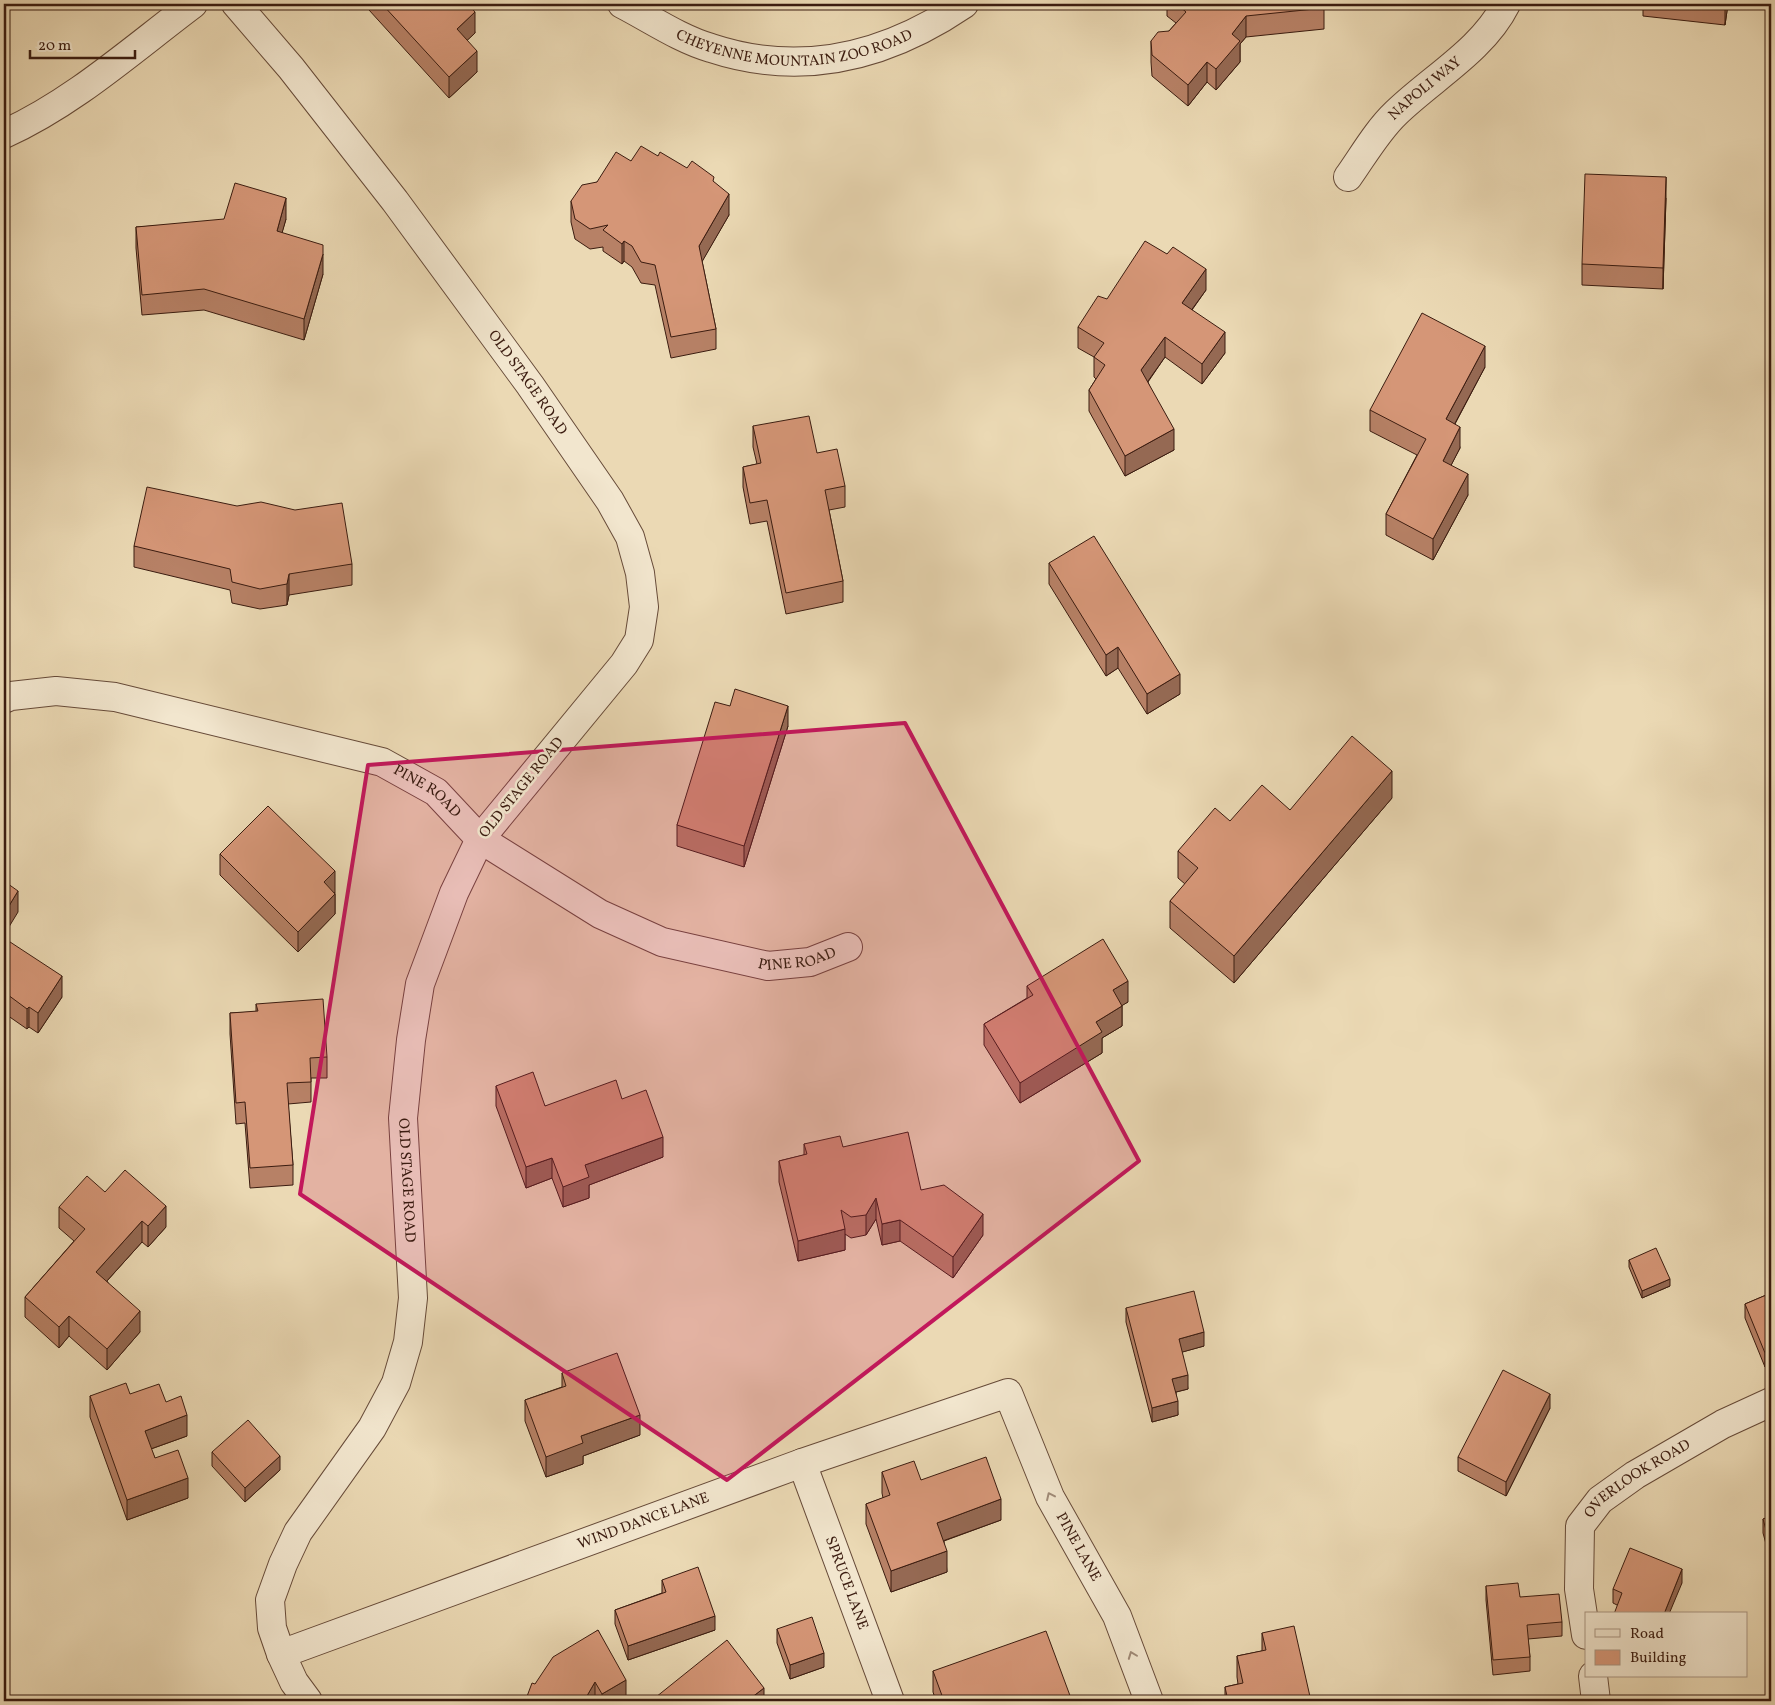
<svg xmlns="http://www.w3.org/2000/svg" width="1775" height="1705" font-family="Vollkorn,serif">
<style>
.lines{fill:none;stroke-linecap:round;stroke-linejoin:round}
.minor-casing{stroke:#674b39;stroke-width:30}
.minor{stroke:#f2e6ce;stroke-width:28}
.wall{fill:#b78166;stroke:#3b1c10}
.shaded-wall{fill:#956953;stroke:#3b1c10}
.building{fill:#d59677;stroke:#3b1c10}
.oneway{stroke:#a08b78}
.marked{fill:#c2185b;fill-opacity:0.2;stroke:#c2185b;stroke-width:4;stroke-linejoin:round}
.labels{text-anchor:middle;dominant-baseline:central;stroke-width:5;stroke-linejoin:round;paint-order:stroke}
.street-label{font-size:15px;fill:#3b1c10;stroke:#f2e6ce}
</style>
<rect width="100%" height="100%" fill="#ebd9b4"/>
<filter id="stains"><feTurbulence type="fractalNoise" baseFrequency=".004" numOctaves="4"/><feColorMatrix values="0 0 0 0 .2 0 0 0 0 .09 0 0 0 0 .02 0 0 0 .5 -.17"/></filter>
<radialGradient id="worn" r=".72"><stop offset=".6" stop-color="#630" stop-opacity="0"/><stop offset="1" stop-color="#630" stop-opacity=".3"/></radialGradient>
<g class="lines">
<g class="minor-casing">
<g id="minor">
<path id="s1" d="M236 4 291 68 395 201 530 385 610 501 630 537 640 573 644 607 639 640 624 664 480 839 454 893 420 984 411 1040 403 1118 413 1298 408 1342 396 1383 372 1428 298 1532 283 1564 270 1600 272 1628 281 1654 294 1682 308 1701"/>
<path id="s2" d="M622 4C651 19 680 39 711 48 802 78 886 57 964 4"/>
<path d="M4 134C73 103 133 49 193 4"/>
<path id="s3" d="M1348 177C1363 156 1377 131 1396 113 1432 78 1483 50 1506 4"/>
<path id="s4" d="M4 699 11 696 56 691 115 697 382 762 436 792 480 839 600 914 662 942 768 966 810 962 848 947"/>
<path id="s5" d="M802 1463 890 1701"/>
<path id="s6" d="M1586 1635 1579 1589 1580 1526 1600 1500 1635 1475 1723 1424 1771 1402"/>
<path id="s7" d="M281 1654 802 1463 1008 1393 1050 1497 1117 1616 1149 1701"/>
<path d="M1593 1676 1596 1701"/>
</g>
</g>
<use href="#minor" class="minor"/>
</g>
<g class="wall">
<path d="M369 4H468L475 33 467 40 477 72 449 98 369 10Z"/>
<path d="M1167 4H1324V29L1246 37 1240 44V62L1216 90 1207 82 1188 106 1152 76 1151 62V41L1169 31 1176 23 1167 16Z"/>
<path d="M1643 4H1728L1725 25 1643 16Z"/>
<path d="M658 156 714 182 729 215 702 261 716 329V349L671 358 655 285 641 283 632 267 624 261 622 264 603 251V247L590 249 575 239 571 222V201L597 182 631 161Z"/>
<path d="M1666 198 1663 289 1582 285V264Z"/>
<path d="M286 219 282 232 323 274 304 340 204 310 142 315 136 248V227Z"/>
<path d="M1206 290 1192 310 1225 353 1202 384 1165 357 1148 382 1174 450 1125 476 1089 411V390L1096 379 1094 377V357L1078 348V327Z"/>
<path d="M1485 367 1455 424 1460 448 1451 465 1468 495 1433 560 1386 535V514L1417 455 1370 431V410Z"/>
<path d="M753 426 817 453 845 486V507L829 510 843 581V602L786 614 767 521 750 524 743 487V467L757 464 753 447Z"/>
<path d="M134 546 352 564V585L289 595 287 605 260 609 232 603 230 590 134 567Z"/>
<path d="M1049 563 1180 694 1147 714 1118 668 1106 676 1049 584Z"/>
<path d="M730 706 788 726 744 867 677 846V825Z"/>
<path d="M1392 798 1234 983 1170 928V901L1185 884 1178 878V851L1230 821 1290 810Z"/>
<path d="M220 854 335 892V914L298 952 220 875Z"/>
<path d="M4 938 62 997 38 1033 29 1027 27 1029 4 1013Z"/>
<path d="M1027 986 1128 1002 1122 1005V1026L1102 1038V1053L1020 1103 984 1045V1024L1027 998Z"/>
<path d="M256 1004 327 1057V1078H311V1102L288 1104 293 1165V1185L250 1188 245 1123 236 1124 230 1034V1013L256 1012Z"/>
<path d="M496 1086 545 1106 622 1099 663 1157 589 1185V1198L563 1207 552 1178 526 1188 496 1106Z"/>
<path d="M804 1144 843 1147 921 1190 983 1235 953 1278 900 1241 882 1245 876 1219 866 1235 851 1238 845 1234V1250L798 1261 779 1182V1161L804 1155Z"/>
<path d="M105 1192 166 1227 148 1247 142 1242 107 1281 140 1332 107 1370 69 1336 59 1348 25 1317V1297L74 1241 59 1228V1207Z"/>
<path d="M1629 1260 1670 1286 1642 1298 1629 1267Z"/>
<path d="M1771 1293 1765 1367 1745 1318V1304Z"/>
<path d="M1126 1308 1204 1346 1182 1352 1188 1389 1176 1392 1178 1415 1152 1422 1126 1322Z"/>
<path d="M562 1373 640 1435 583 1456V1464L546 1477 525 1421V1400L562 1387Z"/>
<path d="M130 1394 187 1436 151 1449 155 1458 188 1498 127 1520 90 1417V1396Z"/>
<path d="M1550 1408 1506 1496 1458 1471V1457Z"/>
<path d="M212 1452 280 1470 245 1502 212 1466Z"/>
<path d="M882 1472 921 1480 1001 1520 944 1541 947 1572 891 1592 866 1524V1504L883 1498 882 1493Z"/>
<path d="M1771 1516V1562L1763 1533V1519Z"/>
<path d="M662 1580 715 1630 628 1660 615 1624V1610L662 1593Z"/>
<path d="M1682 1583 1617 1605 1613 1603V1589Z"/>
<path d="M1486 1586 1520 1597 1562 1622V1636L1528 1639 1530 1657V1671L1493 1675 1486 1600Z"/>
<path d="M777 1629 824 1667 790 1679 777 1643Z"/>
<path d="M598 1630 626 1701H526V1699L535 1684Z"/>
<path d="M1262 1633 1311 1701H1225V1687L1238 1684 1237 1677V1656L1262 1651Z"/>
<path d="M933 1671 1072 1701H936L933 1692Z"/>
</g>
<g class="shaded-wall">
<path d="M1725 4H1728L1725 25Z"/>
<path d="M475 12V33L457 50V29Z"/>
<path d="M1246 16V37L1240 44V62L1216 90V69L1232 34Z"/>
<path d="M477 51V72L449 98V77Z"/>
<path d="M1207 62V82L1188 106V85Z"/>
<path d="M1666 177V198L1663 289V268Z"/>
<path d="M729 194V215L699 267V246Z"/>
<path d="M286 198V219L277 251V231Z"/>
<path d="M624 241V261L622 264V244Z"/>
<path d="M323 254V274L304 340V319Z"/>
<path d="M1206 269V290L1182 323V303Z"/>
<path d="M1225 332V353L1202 384V364Z"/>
<path d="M1165 337V357L1141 391V370Z"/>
<path d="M1485 346V367L1446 440V419Z"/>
<path d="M1460 427V448L1443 481V461Z"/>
<path d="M1174 429V450L1125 476V456Z"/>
<path d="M1468 474V495L1433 560V539Z"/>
<path d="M289 574V595L287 605V584Z"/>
<path d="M1118 647V668L1106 676V655Z"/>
<path d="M1180 674V694L1147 714V694Z"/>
<path d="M788 706V726L744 867V846Z"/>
<path d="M1392 771V798L1234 983V956Z"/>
<path d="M335 871V892L324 903V882Z"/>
<path d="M18 891V912L4 935V914Z"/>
<path d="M335 894V914L298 952V932Z"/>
<path d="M62 976V997L38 1033V1013Z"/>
<path d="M1128 981V1002L1113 1011V990Z"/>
<path d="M1122 1006V1026L1102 1038V1053L1020 1103V1083L1096 1022Z"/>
<path d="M29 1007V1027L27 1029V1009Z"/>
<path d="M663 1137V1157L589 1185V1198L563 1207V1187L585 1165Z"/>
<path d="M552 1158V1178L526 1188V1167Z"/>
<path d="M876 1198V1219L866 1235V1215Z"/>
<path d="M166 1206V1227L148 1247V1226Z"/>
<path d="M983 1214V1235L953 1278V1257Z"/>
<path d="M900 1220V1241L882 1245V1224Z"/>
<path d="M142 1221V1242L96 1293V1272Z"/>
<path d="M845 1229V1250L798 1261V1241Z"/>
<path d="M1670 1279V1286L1642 1298V1291Z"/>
<path d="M140 1311V1332L107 1370V1349Z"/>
<path d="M69 1316V1336L59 1348V1327Z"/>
<path d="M1204 1332V1346L1179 1353V1339Z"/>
<path d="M1771 1351V1365L1765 1367V1353Z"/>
<path d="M1188 1375V1389L1172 1393V1379Z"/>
<path d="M1550 1394V1408L1506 1496V1482Z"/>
<path d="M1178 1401V1415L1152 1422V1408Z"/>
<path d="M187 1415V1436L145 1451V1431Z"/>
<path d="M640 1415V1435L583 1456V1464L546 1477V1457L581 1436Z"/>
<path d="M280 1456V1470L245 1502V1488Z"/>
<path d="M188 1478V1498L127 1520V1500Z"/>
<path d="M1001 1499V1520L937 1543V1523Z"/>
<path d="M947 1551V1572L891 1592V1571Z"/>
<path d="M1682 1569V1583L1669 1614H1664Z"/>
<path d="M715 1616V1630L628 1660V1646Z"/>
<path d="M824 1653V1667L790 1679V1665Z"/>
<path d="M626 1680V1701H602V1694Z"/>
<path d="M595 1682V1701H584Z"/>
<path d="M764 1688V1701H747Z"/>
<path d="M988 1698V1701H979Z"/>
</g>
<g class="building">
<path d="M382 4H468L475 12 457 29 477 51 449 77Z"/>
<path d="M1177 4H1324V8L1246 16 1232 34 1240 41 1216 69 1207 62 1188 85 1152 55 1151 41 1158 32 1169 31 1186 12Z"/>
<path d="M641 146 658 156 660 152 687 168 692 161 714 177 713 181 729 194 699 246 716 329 671 337 655 265 641 262 632 246 624 241 622 244 603 230 608 225 590 229 575 219 571 201 582 185 597 182 616 152 631 161Z"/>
<path d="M1585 174 1666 177 1663 268 1582 264Z"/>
<path d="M235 183 286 198 277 231 323 245V254L304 319 204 289 142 295 136 227 224 219Z"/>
<path d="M1145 241 1167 254 1173 247 1206 269 1182 303 1225 332 1202 364 1165 337 1141 370 1174 429 1125 456 1089 390 1105 365 1094 357 1104 343 1078 327 1098 296 1107 299Z"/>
<path d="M1422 313 1485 346 1446 419 1460 427 1443 461 1468 474 1433 539 1386 514 1426 439 1370 410Z"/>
<path d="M809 416 817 453 837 449 845 486 825 490 843 581 786 593 767 500 750 503 743 467 761 463 753 426Z"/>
<path d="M147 487 237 506 261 502 295 510 342 503 352 564 289 574 287 584 260 589 232 582 230 569 134 546Z"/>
<path d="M1094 536 1180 674 1147 694 1118 647 1106 655 1049 563Z"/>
<path d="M735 689 788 706 744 846 677 825 715 702 730 706Z"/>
<path d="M1352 736 1392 771 1234 956 1170 901 1198 868 1178 851 1215 808 1230 821 1262 785 1290 810Z"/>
<path d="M268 806 335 871 324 882 335 894 298 932 220 854Z"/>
<path d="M4 881 18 891 4 914Z"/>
<path d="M4 938 62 976 38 1013 29 1007 27 1009 4 992Z"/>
<path d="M1103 939 1128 981 1113 990 1122 1006 1096 1022 1102 1032 1020 1083 984 1024 1033 995 1027 986Z"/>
<path d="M323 999 327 1057 310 1058 311 1082 287 1083 293 1165 250 1168 245 1102 236 1103 230 1013 258 1011 256 1004Z"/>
<path d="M533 1072 545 1106 616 1080 622 1099 646 1090 663 1137 585 1165 589 1177 563 1187 552 1158 526 1167 496 1086Z"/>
<path d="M908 1132 921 1190 944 1185 983 1214 953 1257 900 1220 882 1224 876 1198 866 1215 851 1217 841 1210 845 1229 798 1241 779 1161 807 1154 804 1144 840 1136 843 1147Z"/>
<path d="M125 1170 166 1206 148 1226 142 1221 96 1272 140 1311 107 1349 69 1316 59 1327 25 1297 85 1229 59 1207 87 1176 105 1192Z"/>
<path d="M1656 1248 1670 1279 1642 1291 1629 1260Z"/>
<path d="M1194 1291 1204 1332 1179 1339 1188 1375 1172 1379 1178 1401 1152 1408 1126 1308Z"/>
<path d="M1771 1293V1351L1765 1353 1745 1304Z"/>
<path d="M617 1353 640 1415 581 1436 583 1443 546 1457 525 1400 566 1386 562 1373Z"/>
<path d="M1503 1370 1550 1394 1506 1482 1458 1457Z"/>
<path d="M126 1383 130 1394 159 1384 166 1402 181 1396 187 1415 145 1431 155 1458 178 1450 188 1478 127 1500 90 1396Z"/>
<path d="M248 1420 280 1456 245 1488 212 1452Z"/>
<path d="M986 1457 1001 1499 937 1523 947 1551 891 1571 866 1504 890 1495 882 1472 914 1461 921 1480Z"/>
<path d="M1771 1516V1548L1763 1519Z"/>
<path d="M1630 1548 1682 1569 1664 1614H1614L1622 1593 1613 1589Z"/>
<path d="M698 1567 715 1616 628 1646 615 1610 666 1592 662 1580Z"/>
<path d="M1518 1583 1520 1597 1559 1594 1562 1622 1527 1625 1530 1657 1493 1660 1486 1586Z"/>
<path d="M812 1617 824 1653 790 1665 777 1629Z"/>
<path d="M1294 1626 1311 1701H1228L1225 1687 1243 1683 1237 1656 1266 1650 1262 1633Z"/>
<path d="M598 1630 626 1680 602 1694 595 1682 584 1701H531V1700L526 1699 532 1683 535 1684 553 1657Z"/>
<path d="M1046 1631 1072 1701H989L988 1698 979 1701H944L933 1671Z"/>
<path d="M727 1640 764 1688 747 1701H660L656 1697Z"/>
</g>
<defs><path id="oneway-chevron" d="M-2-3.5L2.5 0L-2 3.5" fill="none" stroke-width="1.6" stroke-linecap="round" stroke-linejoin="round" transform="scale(1.25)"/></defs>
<g class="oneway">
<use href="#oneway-chevron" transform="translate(1050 1496) rotate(-115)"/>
<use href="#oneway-chevron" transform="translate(1132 1655) rotate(-111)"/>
</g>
<path class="marked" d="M905 723 1139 1161 727 1480 300 1194 368 765Z"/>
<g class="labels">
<g class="street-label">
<text stroke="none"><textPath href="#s2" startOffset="184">CHEYENNE MOUNTAIN ZOO ROAD</textPath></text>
<text stroke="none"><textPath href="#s3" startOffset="118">NAPOLI WAY</textPath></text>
<text stroke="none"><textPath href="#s1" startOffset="478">OLD STAGE ROAD</textPath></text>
<text transform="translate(522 788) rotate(-51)">OLD STAGE ROAD</text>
<text stroke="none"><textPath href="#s4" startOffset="441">PINE ROAD</textPath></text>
<text stroke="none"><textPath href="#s4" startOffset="861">PINE ROAD</textPath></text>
<text stroke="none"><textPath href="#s1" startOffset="1378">OLD STAGE ROAD</textPath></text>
<text stroke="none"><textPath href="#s6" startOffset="185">OVERLOOK ROAD</textPath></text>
<text stroke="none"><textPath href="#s7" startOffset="386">WIND DANCE LANE</textPath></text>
<text stroke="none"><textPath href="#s7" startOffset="942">PINE LANE</textPath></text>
<text stroke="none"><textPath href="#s5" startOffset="128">SPRUCE LANE</textPath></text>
</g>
</g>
<rect width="1775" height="1705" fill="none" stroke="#ebd9b4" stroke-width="20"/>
<rect x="5" y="5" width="1765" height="1695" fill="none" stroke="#3b1c10" stroke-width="2.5"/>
<rect x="10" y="10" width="1755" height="1685" fill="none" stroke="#3b1c10"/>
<rect x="1585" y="1612" width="162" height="65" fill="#f2e6ce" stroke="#a99582"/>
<rect x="1595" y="1629" width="25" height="8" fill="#f2e6ce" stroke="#a99582"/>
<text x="1630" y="1638" font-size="15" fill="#3b1c10">Road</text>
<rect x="1595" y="1650" width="25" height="15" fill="#d59677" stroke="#a99582"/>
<text x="1630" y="1662" font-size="15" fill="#3b1c10">Building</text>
<path d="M30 50v8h105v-8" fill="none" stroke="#3b1c10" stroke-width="2.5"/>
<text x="38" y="50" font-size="15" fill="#3b1c10" stroke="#f2e6ce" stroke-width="4" paint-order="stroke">20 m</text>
<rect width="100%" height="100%" filter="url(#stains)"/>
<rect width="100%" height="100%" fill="url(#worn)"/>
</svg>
